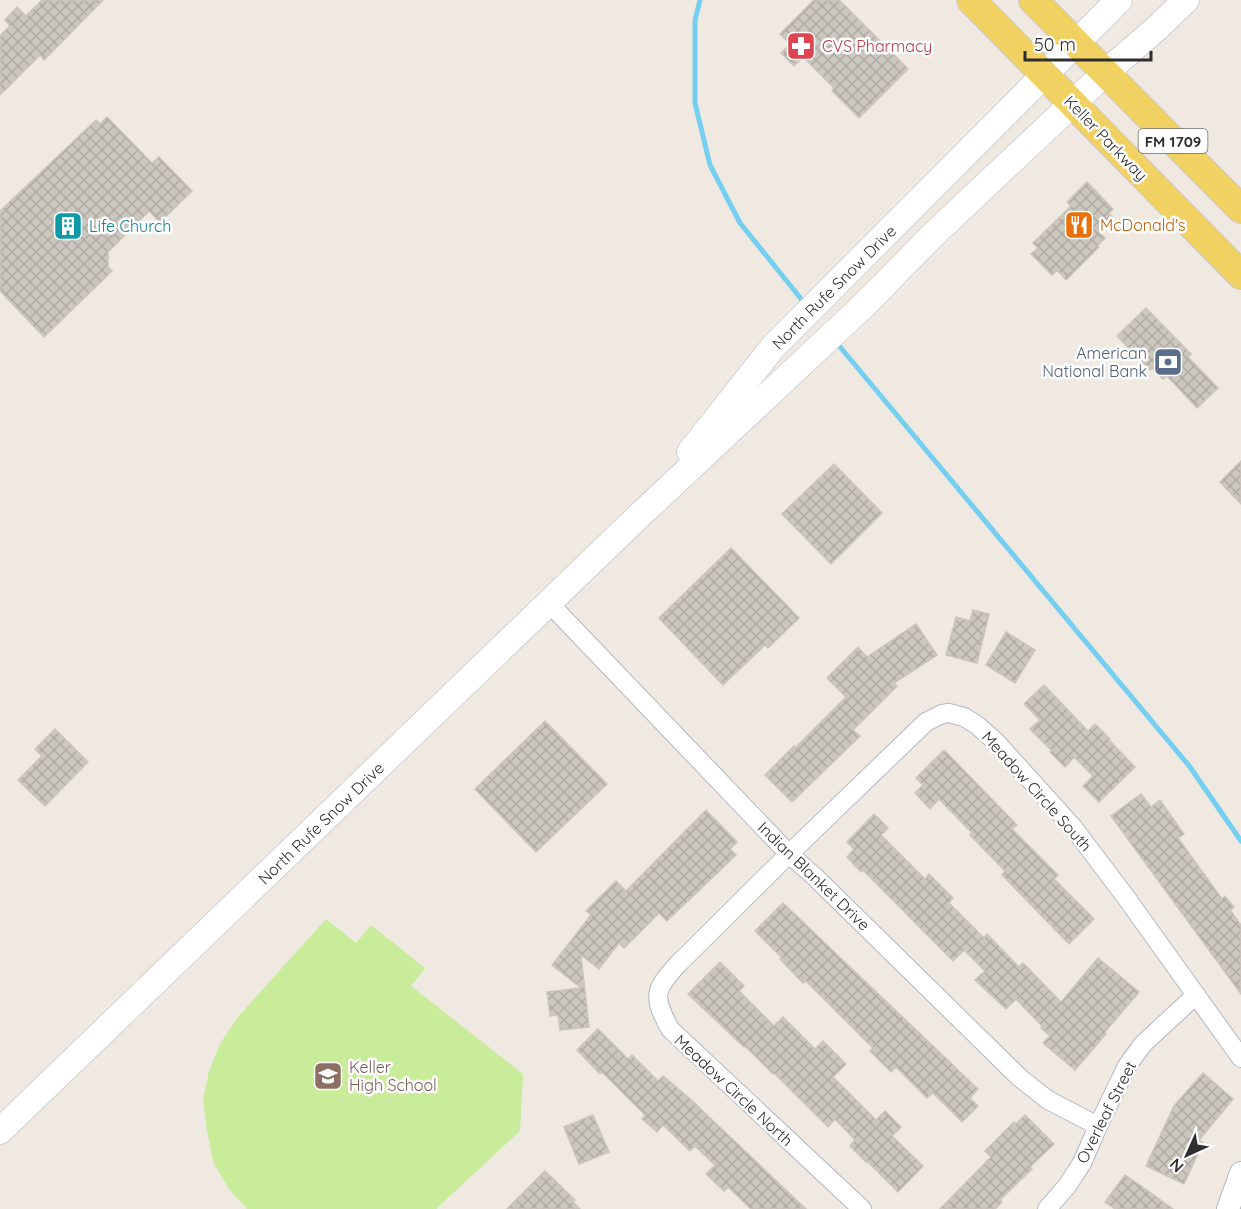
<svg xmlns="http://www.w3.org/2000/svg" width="1241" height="1209" font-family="Quicksand,sans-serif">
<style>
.pitch{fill:#c9ec9a}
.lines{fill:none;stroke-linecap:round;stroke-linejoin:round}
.stream{stroke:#75cff0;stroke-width:5}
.building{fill:url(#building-cross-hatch);stroke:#cbc5ba;stroke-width:1.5}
.minor-casing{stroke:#b4b7c1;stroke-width:20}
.tertiary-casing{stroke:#b4b7c1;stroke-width:24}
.secondary-casing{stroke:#b4b7c1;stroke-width:27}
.primary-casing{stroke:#c9c9c9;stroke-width:30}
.minor{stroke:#fff;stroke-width:18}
.tertiary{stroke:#fff;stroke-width:22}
.secondary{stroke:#fff;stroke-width:26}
.primary{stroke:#f2d163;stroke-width:28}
.labels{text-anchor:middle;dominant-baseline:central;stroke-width:5;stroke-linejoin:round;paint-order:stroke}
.shield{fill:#fff;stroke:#6d6d6d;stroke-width:1.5}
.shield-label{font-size:15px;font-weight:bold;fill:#2e2e2e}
.health-label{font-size:16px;fill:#be3a42;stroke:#fff;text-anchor:start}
.street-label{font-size:16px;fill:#2e2e2e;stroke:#fff}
.food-label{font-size:16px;fill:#c56008;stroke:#fff;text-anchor:start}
.culture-label{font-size:16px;fill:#0d838f;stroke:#fff;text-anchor:start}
.service-label{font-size:16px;fill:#4e5e75;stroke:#fff;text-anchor:end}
.education-label{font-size:16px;fill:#785e54;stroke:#fff;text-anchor:start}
</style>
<defs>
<pattern id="building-cross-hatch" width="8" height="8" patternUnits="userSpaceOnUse" patternTransform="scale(1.5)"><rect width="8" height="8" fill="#cbc7bf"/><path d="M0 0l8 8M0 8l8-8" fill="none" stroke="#afaba4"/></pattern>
</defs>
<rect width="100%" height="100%" fill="#efe9e1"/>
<path class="pitch" d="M326 919 356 943 371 925 425 968 411 986 523 1074 520 1131 437 1208V1209H247L229 1189 213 1162 207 1131 203 1101 209 1071 220 1044 237 1018Z"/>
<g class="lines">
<g class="stream">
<path d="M700 0 695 20V103L710 165 740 223 806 305"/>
<path d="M836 342 1190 767 1241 841"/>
</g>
</g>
<g class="building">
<path d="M42 0H103L44 60 40 55 0 95V36L10 26 5 20 17 7 26 16Z"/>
<path d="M814 0H839L908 69 859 118 832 91 834 88 803 57 794 66 781 53 790 44 780 34Z"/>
<path d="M107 117 152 163 159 157 192 191 160 222 149 211 108 252V267L112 271 44 337 0 291V211L96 120 100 124Z"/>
<path d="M1087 182 1113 209 1109 213 1113 218 1099 232 1105 238 1097 246 1099 247 1066 280 1057 270 1052 275 1031 254 1038 248 1033 243 1071 206 1067 202Z"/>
<path d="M1146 308 1191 354 1188 357 1218 388 1197 408 1167 376 1163 379 1152 368 1150 370 1117 336Z"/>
<path d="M1241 461V504L1220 482Z"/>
<path d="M834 464 882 513 831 564 782 514Z"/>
<path d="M731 548 799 618 768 648 765 645 723 685 659 618Z"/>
<path d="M973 610 989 614 977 663 946 655 956 617 970 621Z"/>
<path d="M916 624 937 655 894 683 897 686 853 730 860 736 792 802 765 775 794 746 795 748 846 697 827 678 858 647 867 657Z"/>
<path d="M1006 632 1035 650 1015 683 986 665Z"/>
<path d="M1044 685 1088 731 1095 724 1110 739 1109 740 1135 767 1099 802 1083 786 1093 776 1074 757 1065 767 1050 752 1052 751 1030 729 1040 720 1024 704Z"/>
<path d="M545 721 607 784 536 852 475 789Z"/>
<path d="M55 729 88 762 45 806 18 780 42 756 35 749Z"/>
<path d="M944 750 1017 825 1012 829 1058 875 1054 879 1094 919 1069 944 1002 875 1005 871 970 835 972 833 939 799 930 809 915 793 923 785 916 778Z"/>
<path d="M1141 794 1151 807 1160 800 1184 834 1178 838 1222 899 1225 896 1234 907 1230 910 1241 925V994L1111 816Z"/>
<path d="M706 810 737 842 730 849 736 855 667 921 659 913 624 948 619 943 599 969 581 955 589 1027 560 1030 558 1015 550 1016 547 992 581 988 552 965 591 915 586 911 616 881 626 891Z"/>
<path d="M874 814 888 828 881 835 925 879 929 874 953 898 949 903 984 938 987 934 1019 967 1023 963 1061 1002 1098 958 1139 992 1105 1032 1106 1034 1075 1070 1043 1043 1050 1036 1041 1028 1042 1026 1016 999 1006 1009 975 980 985 971 964 950 953 961 863 870 861 872 847 857 854 849 847 842Z"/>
<path d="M783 903 978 1089 970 1098 978 1106 962 1122 933 1093 927 1098 896 1067 891 1072 870 1051 873 1048 806 981 803 983 780 959 782 958 755 931Z"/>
<path d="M720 962 744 986 739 991 774 1026 783 1017 815 1049 823 1041 846 1064 833 1077 876 1120 885 1111 901 1127 892 1136 923 1166 898 1192 867 1161 866 1162 850 1146 855 1140 835 1119 828 1127 774 1073 773 1074 745 1046 744 1047 688 994Z"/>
<path d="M598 1029 628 1059 632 1055 658 1081 663 1076 688 1097 806 1209H751L728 1187 724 1191 706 1174 715 1165 695 1146 690 1151 663 1125 657 1132 642 1119 645 1115 602 1072 600 1074 577 1050Z"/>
<path d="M1203 1073 1233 1099 1199 1140 1203 1143 1184 1184 1146 1166 1174 1106Z"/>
<path d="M593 1115 609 1152 579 1164 564 1127Z"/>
<path d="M1025 1115 1054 1144 1030 1167 1032 1169 1000 1200 1002 1202 995 1209H940L991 1157 985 1151 1014 1122 1016 1124Z"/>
<path d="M545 1171 575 1200 573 1202 580 1209H507Z"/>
<path d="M1125 1175 1144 1188 1173 1209H1115L1105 1202Z"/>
</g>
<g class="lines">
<g class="minor-casing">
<g id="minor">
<path d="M549 603 789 854 814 876 1020 1078 1048 1100 1098 1126"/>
<path d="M862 1209 670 1029C653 997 653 991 678 964L789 854 926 722 942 714 949 713 964 717 977 725 996 742 1072 826 1125 896 1241 1058"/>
<path d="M1047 1209 1067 1186 1082 1163 1098 1126 1127 1066 1143 1044 1196 995"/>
</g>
</g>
<g class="tertiary-casing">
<path id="tertiary" d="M1228 1209 1241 1173"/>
</g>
<g class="secondary-casing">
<g id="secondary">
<path d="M690 452 773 347 1119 0"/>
<path d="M0 1131 641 514 862 307 934 234 1105 73 1157 28 1186 0"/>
</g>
</g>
<g class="primary-casing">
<g id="primary">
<path d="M971 0 1241 275"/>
<path d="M1033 0 1241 209"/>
</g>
</g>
<use href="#minor" class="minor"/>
<use href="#tertiary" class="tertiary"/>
<use href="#secondary" class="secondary"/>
<use href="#primary" class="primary"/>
</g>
<defs>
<g id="pharmacy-square" transform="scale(1.5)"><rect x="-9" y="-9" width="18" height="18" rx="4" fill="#e0444e" stroke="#fff"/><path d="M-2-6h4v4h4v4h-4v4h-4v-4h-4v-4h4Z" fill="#fff"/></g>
<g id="restaurant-square" transform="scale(1.5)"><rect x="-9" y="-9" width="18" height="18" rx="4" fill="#e8710a" stroke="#fff"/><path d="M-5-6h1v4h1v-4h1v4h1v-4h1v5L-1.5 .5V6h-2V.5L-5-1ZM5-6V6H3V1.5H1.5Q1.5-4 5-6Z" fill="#fff"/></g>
<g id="building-square" transform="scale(1.5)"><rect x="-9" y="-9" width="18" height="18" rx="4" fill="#0f9aa8" stroke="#fff"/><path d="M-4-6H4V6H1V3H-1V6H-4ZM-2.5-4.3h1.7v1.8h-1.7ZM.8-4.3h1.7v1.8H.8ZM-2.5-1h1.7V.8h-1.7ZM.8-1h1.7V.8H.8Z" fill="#fff"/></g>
<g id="bank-square" transform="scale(1.5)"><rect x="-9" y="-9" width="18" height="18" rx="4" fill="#5c6f8a" stroke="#fff"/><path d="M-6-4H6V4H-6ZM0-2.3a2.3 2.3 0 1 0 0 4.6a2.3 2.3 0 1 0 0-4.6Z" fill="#fff"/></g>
<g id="school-square" transform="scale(1.5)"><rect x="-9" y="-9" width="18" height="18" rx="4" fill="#8d6e63" stroke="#fff"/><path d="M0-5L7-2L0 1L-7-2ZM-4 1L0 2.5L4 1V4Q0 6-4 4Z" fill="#fff"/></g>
</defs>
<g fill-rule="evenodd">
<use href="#pharmacy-square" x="801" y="46"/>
<use href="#restaurant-square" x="1079" y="225"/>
<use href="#building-square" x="68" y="226"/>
<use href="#bank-square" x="1168" y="362"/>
<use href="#school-square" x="328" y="1076"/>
</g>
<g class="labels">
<rect class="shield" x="1138.5" y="129" width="69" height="24" rx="4.5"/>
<g class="shield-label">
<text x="1173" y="141">FM 1709</text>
</g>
<g class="health-label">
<text x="822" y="46">CVS Pharmacy</text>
</g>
<g class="street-label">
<text transform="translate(1106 138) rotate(46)">Keller Parkway</text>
<text transform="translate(834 287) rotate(-45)">North Rufe Snow Drive</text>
<text transform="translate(1037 791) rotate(48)">Meadow Circle South</text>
<text transform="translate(321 823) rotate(-44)">North Rufe Snow Drive</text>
<text transform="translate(814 876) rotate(44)">Indian Blanket Drive</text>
<text transform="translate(734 1090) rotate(43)">Meadow Circle North</text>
<text transform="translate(1106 1112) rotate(-63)">Overleaf Street</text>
</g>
<g class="food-label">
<text x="1100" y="225">McDonald's</text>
</g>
<g class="culture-label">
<text x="89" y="226">Life Church</text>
</g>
<g class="service-label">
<text x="1147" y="353">American<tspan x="1147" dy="18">National Bank</tspan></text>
</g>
<g class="education-label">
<text x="349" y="1067">Keller<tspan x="349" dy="18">High School</tspan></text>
</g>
</g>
<g transform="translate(1187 1155) rotate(225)" stroke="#ffffff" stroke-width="4.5" paint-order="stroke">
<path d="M0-4.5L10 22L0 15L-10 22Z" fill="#2e2e2e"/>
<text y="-9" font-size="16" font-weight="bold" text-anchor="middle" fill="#2e2e2e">N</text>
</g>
<path d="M1025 51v9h126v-9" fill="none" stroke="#2e2e2e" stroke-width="3"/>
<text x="1034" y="51" font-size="18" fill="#2e2e2e" stroke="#ffffff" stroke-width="4.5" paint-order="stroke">50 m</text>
</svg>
